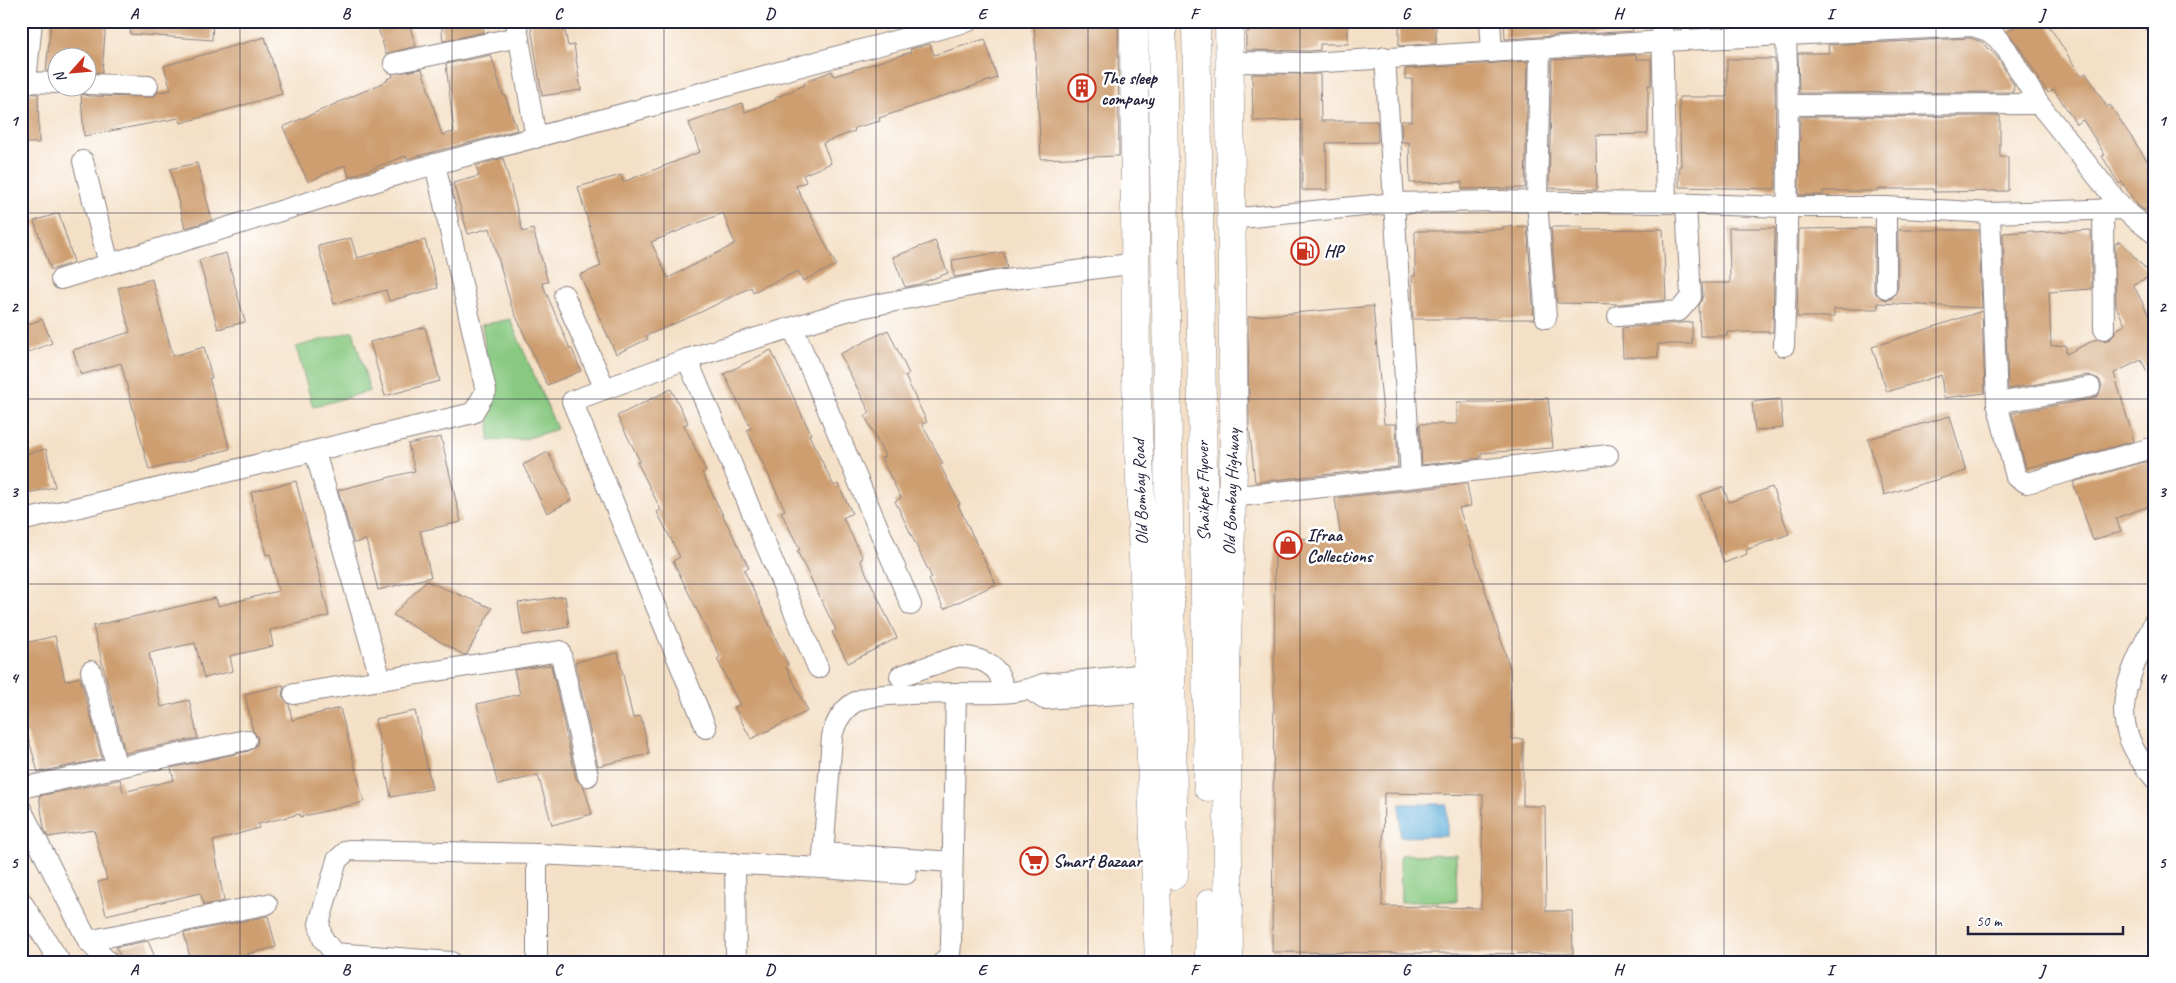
<svg xmlns="http://www.w3.org/2000/svg" width="2176" height="983" font-family="Caveat,sans-serif">
<style>
.green{fill:#88c981;stroke:#55765e}
.water{fill:#5eadd8;stroke:#40688a}
.building{fill:#ce9e6f;fill-rule:evenodd}
.lines{fill:none;stroke-linecap:round;stroke-linejoin:round}
.minor-casing{stroke:#8b8180;stroke-width:22}
.primary-casing{stroke:#8b8180;stroke-width:29}
.minor{stroke:#fff;stroke-width:20}
.primary{stroke:#fff;stroke-width:28}
.grid{fill:none;stroke:#22223b;stroke-width:1;stroke-opacity:0.55}
.labels{text-anchor:middle;dominant-baseline:central;stroke-width:5;stroke-linejoin:round;paint-order:stroke}
.poi-label{font-size:18px;font-weight:bold;fill:#22223b;stroke:#fff;text-anchor:start}
.street-label{font-size:18px;fill:#22223b;stroke:#fff}
.neatline{fill:none;stroke:#22223b;stroke-width:2}
.grid-label{font-size:16px;text-anchor:middle;font-weight:bold;fill:#22223b}
</style>
<rect width="100%" height="100%" fill="#fff"/>
<filter id="ink" filterUnits="userSpaceOnUse"><feTurbulence type="fractalNoise" baseFrequency=".02" numOctaves="2"/><feDisplacementMap in="SourceGraphic" scale="10" xChannelSelector="R" yChannelSelector="G"/><feConvolveMatrix kernelMatrix="1 2 1 2 8 2 1 2 1" color-interpolation-filters="sRGB"/></filter>
<filter id="wash" filterUnits="userSpaceOnUse"><feTurbulence type="fractalNoise" baseFrequency=".0096" numOctaves="4" result="noise"/><feDisplacementMap in="SourceGraphic" scale="20" xChannelSelector="R" yChannelSelector="G"/><feGaussianBlur stdDeviation="1.12" result="paint"/><feColorMatrix in="noise" values="0 0 0 0 0 0 0 0 0 0 0 0 0 0 0 0 0 1.4 0 .05"/><feComposite in="paint" operator="in"/></filter>
<g filter="url(#wash)">
<rect width="100%" height="100%" fill="#f4e0c6"/>
<g class="green">
<path d="M510 319 557 429 525 439 489 441 490 381 482 325Z"/>
<path d="M353 331 370 391 313 407 296 347Z"/>
<path d="M1456 854 1457 901 1401 902 1400 855Z"/>
</g>
<path class="water" d="M1400 804H1447V836L1400 837Z"/>
<g id="blocks">
<g class="building">
<path d="M51 21H106L102 73 88 72V58H58V71H46Z"/>
<path d="M131 21H213L212 40 130 34Z"/>
<path d="M376 21H408L416 46 386 54Z"/>
<path d="M441 21H481L484 32 443 41Z"/>
<path d="M530 21H563L568 46 574 45 581 90 542 96Z"/>
<path d="M1034 21H1118L1119 156 1041 159Z"/>
<path d="M1249 21H1348V44H1320V50L1309 51 1246 50V32H1249Z"/>
<path d="M1399 21H1436V43L1399 46Z"/>
<path d="M1504 21H1632L1633 31 1505 39Z"/>
<path d="M2024 21H2046L2081 76 2086 73 2107 107 2110 105 2150 165 2148 167 2155 178V204L2144 210 2136 204 2122 182 2119 184 2102 156 2105 155 2083 120 2076 124 2054 89 2048 93 2018 45 2007 32Z"/>
<path d="M265 37 282 94 181 123 179 118 84 136 81 94 88 96 153 97 158 92 171 90 164 66Z"/>
<path d="M1970 38 1982 42 1997 57 2014 85 2013 92 1799 93 1798 53H1829L1828 45Z"/>
<path d="M985 39 997 78 879 118 880 121 854 128 855 131 823 143 831 163 803 175 806 182 796 186 836 265 803 281 798 271 753 292 751 287 701 312 646 336 648 339 616 354 580 275 601 266 578 187 621 175 623 182 700 152 689 123 742 103 745 112 776 100 775 98 805 85 804 82 832 71 834 76 911 52 910 49 930 44 934 55ZM723 213 735 244 668 278 651 242Z"/>
<path d="M491 55 503 95H505L517 130 407 159 406 156 349 177 345 165 308 182 283 127 387 81V79L393 77 392 74 422 69 442 135 454 132 446 64Z"/>
<path d="M1636 55 1637 59H1651V85H1648V134L1596 135 1597 190 1549 188 1552 60Z"/>
<path d="M1727 59H1775L1776 189 1679 187V166H1681L1679 97H1727Z"/>
<path d="M1528 61 1525 188 1462 189V182L1410 183 1409 142H1402L1401 121H1412V79H1405V69Z"/>
<path d="M1252 74H1320L1321 121H1377L1378 142 1326 143 1327 190H1302V120L1253 121Z"/>
<path d="M21 93 38 94 39 143H21Z"/>
<path d="M2000 116V157H2008V191L1933 192V189H1877V191H1823V195H1799L1800 117Z"/>
<path d="M503 158 523 232 533 229 548 282 542 283 570 349H572L581 371 547 385 511 305 490 228 468 234 453 183 479 176 476 166Z"/>
<path d="M197 163 212 220 185 228 170 169Z"/>
<path d="M59 213 74 262 51 270 34 221Z"/>
<path d="M1527 226 1534 319H1413L1412 276H1415V231H1467L1503 229V227Z"/>
<path d="M1551 227H1583V230L1663 229 1666 300 1619 304 1557 303Z"/>
<path d="M1729 228H1775L1773 332H1727V336H1700L1699 306 1703 296 1702 283H1730Z"/>
<path d="M1874 228V288L1876 294 1886 300 1892 298 1898 288V230H1979L1982 308 1878 303V309H1834V317H1797L1799 229Z"/>
<path d="M2091 230 2092 289 2049 292 2051 346 2066 345V354L2097 339 2104 341 2110 339 2114 335 2116 330 2125 325 2116 306 2115 244 2120 241 2152 276 2133 284 2155 328V386L2141 360 2114 373 2134 441 2066 460 2026 468 2012 413 2092 399 2098 396 2102 385 2099 379 2088 375 2008 389 2003 233 2033 231V233Z"/>
<path d="M351 238 357 258 425 240 438 288 389 301 386 290 334 304 318 246Z"/>
<path d="M935 241 948 273 919 284 905 287 893 257Z"/>
<path d="M1004 252 1007 268 954 277 952 260Z"/>
<path d="M226 253 245 322 218 329 199 260Z"/>
<path d="M152 279 173 356 204 347 212 378H209L230 449 149 470 121 363 81 375 73 350 130 332 118 288Z"/>
<path d="M1373 306 1384 424H1396L1398 467 1255 482 1249 425 1248 317Z"/>
<path d="M1982 311 1985 393 1944 398 1941 375 1887 392 1872 347Z"/>
<path d="M42 319 52 343 21 355V327Z"/>
<path d="M1692 322V344H1658V357H1623L1622 328Z"/>
<path d="M425 327 440 381 385 396 370 342Z"/>
<path d="M888 330 909 374 905 376 927 422 922 424 943 464 940 465 960 504 958 505 996 584 944 609 929 580 932 578 895 501 901 498 881 458 885 456 865 416 870 413 840 354Z"/>
<path d="M771 350 811 434 809 435 834 486 838 484 852 513 843 518 863 558 860 560 897 638 848 663 832 632 836 630 797 551 800 550 781 512 785 510 747 430 751 428 724 374Z"/>
<path d="M671 389 688 423 684 425 706 471 702 473 749 568 744 570 788 665 786 667 808 711 751 739 734 707 740 705 717 659 720 657 673 561 680 557 657 512 661 510 637 462 640 461 617 416Z"/>
<path d="M1548 398 1553 448 1481 453V458L1422 465 1420 424H1457V402H1489Z"/>
<path d="M1780 399 1783 428 1755 431 1752 402Z"/>
<path d="M1950 416 1966 471 1884 495 1868 439Z"/>
<path d="M441 437 461 522 420 531 431 577 378 590 366 540 354 543 338 490 415 471 408 444Z"/>
<path d="M46 449 55 487 23 494 21 486V455Z"/>
<path d="M548 452 572 500 547 513 523 465Z"/>
<path d="M2155 459V504L2116 518 2121 531 2093 540 2073 482Z"/>
<path d="M296 481 329 616 270 630 273 646 230 656 233 671 204 678 195 643 149 653 161 707 189 700 198 738 125 753 93 626 216 598 218 606 278 591 270 554 266 555 251 492Z"/>
<path d="M1467 484 1471 506 1459 508 1510 668 1511 739H1523V806H1545L1546 911H1572L1573 954 1272 952 1275 539 1341 538 1335 498ZM1384 793 1483 795 1481 908 1382 906Z"/>
<path d="M1723 487 1729 502 1772 487 1789 534 1746 550 1747 554 1724 563 1700 495Z"/>
<path d="M426 581 492 608 467 654 464 655 393 615Z"/>
<path d="M565 596 569 627 523 635 518 603Z"/>
<path d="M55 636 65 681 80 677 102 759 38 772 27 733 21 735V644Z"/>
<path d="M618 653 633 718 641 716 649 754 598 766 575 662Z"/>
<path d="M551 665 576 779 584 787 592 814 552 825 538 775 498 785 477 704 520 694 514 670Z"/>
<path d="M284 685 282 696 289 704 292 720 340 708 364 802 300 817V814L258 824 259 828 213 841 224 901 204 905 200 893 106 915 98 882 107 880 94 830 48 837 44 828 39 796 118 780 120 779 123 792 174 780 171 768 249 751 257 745 258 738 253 731 245 694Z"/>
<path d="M415 711 432 789 391 797 375 719Z"/>
<path d="M268 916 276 947 248 954 250 962H191L184 933Z"/>
<path d="M148 941 157 962H123L116 947Z"/>
</g>
</g>
</g>
<g filter="url(#ink)">
<use href="#blocks" fill-opacity="0" stroke="#8b8180" stroke-width="1"/>
<g class="lines">
<g class="minor-casing">
<g id="minor">
<path d="M32 21 26 82 58 83"/>
<path d="M516 21 536 138"/>
<path d="M1490 21 1492 52"/>
<path d="M1662 21 1666 203"/>
<path d="M2153 21 2155 23"/>
<path d="M1540 49 1537 201 1546 318"/>
<path d="M1385 57 1411 477"/>
<path d="M1228 62 1309 63 1664 41 1972 26 1988 31 1997 38 2007 50 2039 104 2123 209 2155 234"/>
<path d="M394 63 518 37"/>
<path d="M88 84 148 86"/>
<path d="M1789 105 2039 104"/>
<path d="M83 161 109 264"/>
<path d="M2103 209 2104 329"/>
<path d="M1990 213 1997 403 2016 477 2027 483 2155 447"/>
<path d="M1230 219 1395 203 1496 201 1666 203 1788 207H1886L1990 213 2123 209"/>
<path d="M61 279 406 172 969 21"/>
<path d="M1886 288V207"/>
<path d="M564 295 605 389"/>
<path d="M1618 316 1679 311 1691 297 1686 204"/>
<path d="M793 328 911 605"/>
<path d="M1784 346C1787 242 1790 139 1786 36"/>
<path d="M687 359 818 668"/>
<path d="M1997 403 2090 387"/>
<path d="M315 452 381 680"/>
<path d="M1231 497C1357 483 1482 471 1608 455"/>
<path d="M21 521 473 413 486 391 435 164"/>
<path d="M2155 620C2126 683 2103 719 2155 779"/>
<path d="M91 671 117 768"/>
<path d="M900 676 956 657C970 656 989 660 998 673 1001 678 1003 686 1005 692"/>
<path d="M1030 690 1044 699 1149 692"/>
<path d="M294 694 560 651 588 776"/>
<path d="M706 728 572 401 687 359 850 310 991 282 1137 263"/>
<path d="M21 788 246 740"/>
<path d="M21 809 88 941 108 962"/>
<path d="M824 853 952 862"/>
<path d="M537 854 822 868 832 737C835 721 846 704 862 699 884 692 931 694 956 693"/>
<path d="M735 863 736 962"/>
<path d="M822 868 906 874"/>
<path d="M21 901 60 962"/>
<path d="M88 941 267 904"/>
<path d="M451 962 334 953 323 939 319 924 337 860 348 850 537 854V958"/>
<path d="M943 962 950 954 951 944 956 693C985 693 1016 696 1043 684L1148 674"/>
</g>
</g>
<g class="primary-casing">
<g id="primary">
<path d="M1134 21 1136 378 1159 962"/>
<path d="M1162 21 1174 875"/>
<path d="M1196 21 1208 787"/>
<path d="M1229 21 1234 442 1226 668 1229 962"/>
<path d="M1209 962 1210 903"/>
</g>
</g>
<use href="#minor" class="minor"/>
<use href="#primary" class="primary"/>
</g>
</g>
<path class="grid" d="M240 21V962M452 21V962M664 21V962M876 21V962M1088 21V962M1300 21V962M1512 21V962M1724 21V962M1936 21V962M21 213H2155M21 399H2155M21 584H2155M21 770H2155"/>
<defs>
<g id="building-ring" transform="scale(1.4375)"><circle r="9.5" fill="#fff" stroke="#c8321e" stroke-width="1.5"/><path d="M-4-6H4V6H1V3H-1V6H-4ZM-2.5-4.3h1.7v1.8h-1.7ZM.8-4.3h1.7v1.8H.8ZM-2.5-1h1.7V.8h-1.7ZM.8-1h1.7V.8H.8Z" fill="#c8321e"/></g>
<g id="fuel-ring" transform="scale(1.4375)"><circle r="9.5" fill="#fff" stroke="#c8321e" stroke-width="1.5"/><path d="M-5.5-6h7V0h2V4h1.3V-2.5L3-4.5l.8-.8L6-3V5H2.5V1h-1V6h-7ZM-4.2-4.7v3.2H.2V-4.7Z" fill="#c8321e"/></g>
<g id="shop-ring" transform="scale(1.4375)"><circle r="9.5" fill="#fff" stroke="#c8321e" stroke-width="1.5"/><path d="M-5-2.5h2.3a2.7 3.5 0 0 1 5.4 0H5L5.5 6h-11ZM-1.5-2.5h3a1.5 2.3 0 0 0-3 0Z" fill="#c8321e"/></g>
<g id="supermarket-ring" transform="scale(1.4375)"><circle r="9.5" fill="#fff" stroke="#c8321e" stroke-width="1.5"/><path d="M-6-5.5h2.5l.6 2H6L4.5 2H-2.5L-4.4-4H-6ZM-1.5 3.2a1.3 1.3 0 1 0 .1 0ZM3 3.2a1.3 1.3 0 1 0 .1 0Z" fill="#c8321e"/></g>
</defs>
<g fill-rule="evenodd">
<use href="#building-ring" x="1082" y="88"/>
<use href="#fuel-ring" x="1305" y="251"/>
<use href="#shop-ring" x="1288" y="545"/>
<use href="#supermarket-ring" x="1034" y="861"/>
</g>
<g class="labels">
<g class="poi-label">
<text x="1101" y="78">The sleep<tspan x="1101" dy="21">company</tspan></text>
<text x="1324" y="251">HP</text>
<text x="1307" y="535">Ifraa<tspan x="1307" dy="21">Collections</tspan></text>
<text x="1053" y="861">Smart Bazaar</text>
</g>
<g class="street-label">
<text transform="translate(1203 491) rotate(-91)">Shaikpet Flyover</text>
<text transform="translate(1140 492) rotate(-92)">Old Bombay Road</text>
<text transform="translate(1231 492) rotate(-88)">Old Bombay Highway</text>
</g>
</g>
<rect width="2176" height="983" fill="none" stroke="#fff" stroke-width="55"/>
<g transform="translate(72 72) rotate(243)"><circle r="24" fill="#ffffff" stroke="#a7a7b1"/>
<path d="M0-4L9 19L0 12L-9 19Z" fill="#c8321e"/>
<text y="-8" font-size="14" font-weight="bold" text-anchor="middle" fill="#22223b">N</text>
</g>
<path d="M1968 926v8h155v-8" fill="none" stroke="#22223b" stroke-width="2.5"/>
<text x="1976" y="926" font-size="15" fill="#22223b" stroke="#ffffff" stroke-width="4" paint-order="stroke">50 m</text>
<rect x="28" y="28" width="2120" height="928" class="neatline"/>
<g class="grid-label">
<text x="134" y="19">A</text>
<text x="346" y="19">B</text>
<text x="558" y="19">C</text>
<text x="770" y="19">D</text>
<text x="982" y="19">E</text>
<text x="1194" y="19">F</text>
<text x="1406" y="19">G</text>
<text x="1618" y="19">H</text>
<text x="1830" y="19">I</text>
<text x="2042" y="19">J</text>
<text x="14" y="126">1</text>
<text x="2162" y="126">1</text>
<text x="14" y="312">2</text>
<text x="2162" y="312">2</text>
<text x="14" y="497">3</text>
<text x="2162" y="497">3</text>
<text x="14" y="683">4</text>
<text x="2162" y="683">4</text>
<text x="14" y="868">5</text>
<text x="2162" y="868">5</text>
<text x="134" y="975">A</text>
<text x="346" y="975">B</text>
<text x="558" y="975">C</text>
<text x="770" y="975">D</text>
<text x="982" y="975">E</text>
<text x="1194" y="975">F</text>
<text x="1406" y="975">G</text>
<text x="1618" y="975">H</text>
<text x="1830" y="975">I</text>
<text x="2042" y="975">J</text>
</g>
</svg>
